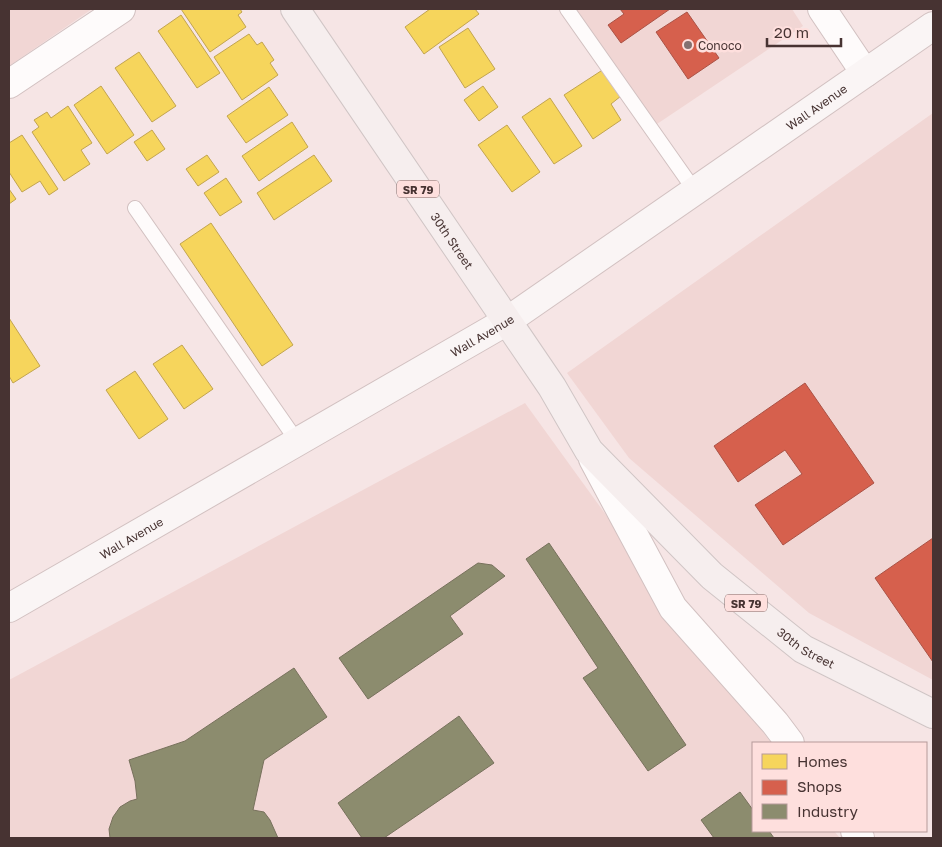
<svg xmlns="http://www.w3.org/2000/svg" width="942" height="847" font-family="'Golos Text',sans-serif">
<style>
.built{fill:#f1d6d4}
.homes{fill:#f6d55c;stroke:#c2a44f}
.shops{fill:#d6604d;stroke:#ab5245}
.industry{fill:#8c8c6e;stroke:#77715c}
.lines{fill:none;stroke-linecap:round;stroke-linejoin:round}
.lane-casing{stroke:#d2c1c1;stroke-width:16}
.street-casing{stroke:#d2c1c1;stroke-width:30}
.secondary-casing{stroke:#d2c1c1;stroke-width:30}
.primary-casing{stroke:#d0c5c5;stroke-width:30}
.lane{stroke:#fefbfb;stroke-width:14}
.street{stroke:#fefbfb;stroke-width:28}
.secondary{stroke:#faf5f5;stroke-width:28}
.primary{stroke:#f6eeee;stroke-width:28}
.poi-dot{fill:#847171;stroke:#fedfdd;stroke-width:2}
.labels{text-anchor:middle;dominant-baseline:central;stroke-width:5;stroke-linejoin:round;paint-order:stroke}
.shield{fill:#fedfdd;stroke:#7e6765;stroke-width:1}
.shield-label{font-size:11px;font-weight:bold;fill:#473332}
.poi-label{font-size:12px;fill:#473332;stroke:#fedfdd;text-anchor:start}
.street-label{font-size:12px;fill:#473332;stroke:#fedfdd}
</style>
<rect width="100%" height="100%" fill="#f6e5e5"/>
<g class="built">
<path d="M9 9H92L9 66Z"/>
<path d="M571 9H792L803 26 651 128Z"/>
<path d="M933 113V680L809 613 629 458 567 373Z"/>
<path d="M525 403 771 743H753V831H834L840 838H9V680Z"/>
</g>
<g class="homes">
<path d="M181 9H240L242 12 238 15 246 27 210 52Z"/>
<path d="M430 9H475L479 14 424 54 405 27Z"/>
<path d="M181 15 220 73 197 88 158 31Z"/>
<path d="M468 28 495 69 465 88 439 47Z"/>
<path d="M249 34 257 45 262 42 274 60 270 63 278 75 242 100 214 57Z"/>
<path d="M139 52 176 106 152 122 115 68Z"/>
<path d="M604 69 621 96 611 104 621 120 593 139 564 95Z"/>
<path d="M101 86 134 135 107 154 74 105Z"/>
<path d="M483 86 498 107 479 121 464 100Z"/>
<path d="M269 87 288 115 246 143 227 116Z"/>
<path d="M550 98 582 146 554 164 522 117Z"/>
<path d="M68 106 92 143 81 150 90 164 64 181 32 132 39 127 34 120 47 112 51 118Z"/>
<path d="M292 122 308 147 259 181 242 156Z"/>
<path d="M507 125 540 172 512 192 478 145Z"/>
<path d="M152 130 165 149 147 161 134 142Z"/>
<path d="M22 135 58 189 49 195 40 181 22 192 9 172V143Z"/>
<path d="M207 155 219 172 198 186 186 169Z"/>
<path d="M314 155 332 181 274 220 257 193Z"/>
<path d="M226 178 242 202 220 216 204 193Z"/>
<path d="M9 189 16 199 9 204Z"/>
<path d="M211 223 293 345 262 366 180 244Z"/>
<path d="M9 318 40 366 13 383 9 376Z"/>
<path d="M182 345 213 389 184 409 153 364Z"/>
<path d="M135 371 168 419 139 439 106 390Z"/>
</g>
<g class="shops">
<path d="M620 9H670L621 43 608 25 624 14Z"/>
<path d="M687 12 719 58 688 79 656 32Z"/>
<path d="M805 383 874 483 783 545 755 505 802 474 785 450 738 482 714 446Z"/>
<path d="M933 538V662L875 578Z"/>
</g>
<g class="industry">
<path d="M549 543 686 745 648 771 583 678 598 668 526 559Z"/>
<path d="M478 563 492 565 505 576 450 616 463 634 368 699 339 658Z"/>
<path d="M294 668 327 717 264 760 253 810 264 812 270 820 278 838H110L109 829 113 817 120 807 130 801 137 799 135 781 129 760 185 741Z"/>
<path d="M459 716 494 763 384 838H362L338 803Z"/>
<path d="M740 792 753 810V831H769L774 838H714L701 820Z"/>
</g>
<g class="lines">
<g class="lane-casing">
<g id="lane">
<path d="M567 9 695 191"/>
<path d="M135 208 297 441"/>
</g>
</g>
<g class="street-casing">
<g id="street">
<path d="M822 9 865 73"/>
<path d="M9 84 121 9"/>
<path d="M593 459 673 608 775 723 790 743"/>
<path d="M855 831 860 838"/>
</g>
</g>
<g class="secondary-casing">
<g id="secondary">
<path id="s1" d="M9 608 507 321 933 26"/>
</g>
</g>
<g class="primary-casing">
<g id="primary">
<path id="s2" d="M295 9 552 387 589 451 712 576 803 649 933 714"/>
</g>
</g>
<use href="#lane" class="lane"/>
<use href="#street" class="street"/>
<use href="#secondary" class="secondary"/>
<use href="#primary" class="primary"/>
</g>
<circle class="poi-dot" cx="688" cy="45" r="5"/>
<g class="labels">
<g class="shield">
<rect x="397" y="180.5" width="42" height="17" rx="4"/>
<rect x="725" y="594.5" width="42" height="17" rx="4"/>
</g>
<g class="shield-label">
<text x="418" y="189">SR 79</text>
<text x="746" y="603">SR 79</text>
</g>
<g class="poi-label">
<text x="698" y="45">Conoco</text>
</g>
<g class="street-label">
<text stroke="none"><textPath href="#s1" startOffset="951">Wall Avenue</textPath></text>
<text stroke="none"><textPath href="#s2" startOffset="280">30th Street</textPath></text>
<text stroke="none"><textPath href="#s1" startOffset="546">Wall Avenue</textPath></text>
<text stroke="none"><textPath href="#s1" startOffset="141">Wall Avenue</textPath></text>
<text stroke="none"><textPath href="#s2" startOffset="825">30th Street</textPath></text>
</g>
</g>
<rect width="942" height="847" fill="none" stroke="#473332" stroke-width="20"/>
<rect x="752" y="742" width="175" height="90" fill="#fedfdd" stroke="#b59a99"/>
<rect x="762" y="754" width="25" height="15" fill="#f6d55c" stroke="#b59a99"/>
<text x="797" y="767" font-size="15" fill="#473332">Homes</text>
<rect x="762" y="780" width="25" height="15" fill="#d6604d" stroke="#b59a99"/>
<text x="797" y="792" font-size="15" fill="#473332">Shops</text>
<rect x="762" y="804" width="25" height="15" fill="#8c8c6e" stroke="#b59a99"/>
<text x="797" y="817" font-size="15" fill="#473332">Industry</text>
<path d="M767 38v8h74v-8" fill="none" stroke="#473332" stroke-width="2.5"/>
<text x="774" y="38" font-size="15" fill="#473332" stroke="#fedfdd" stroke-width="4" paint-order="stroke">20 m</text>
</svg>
